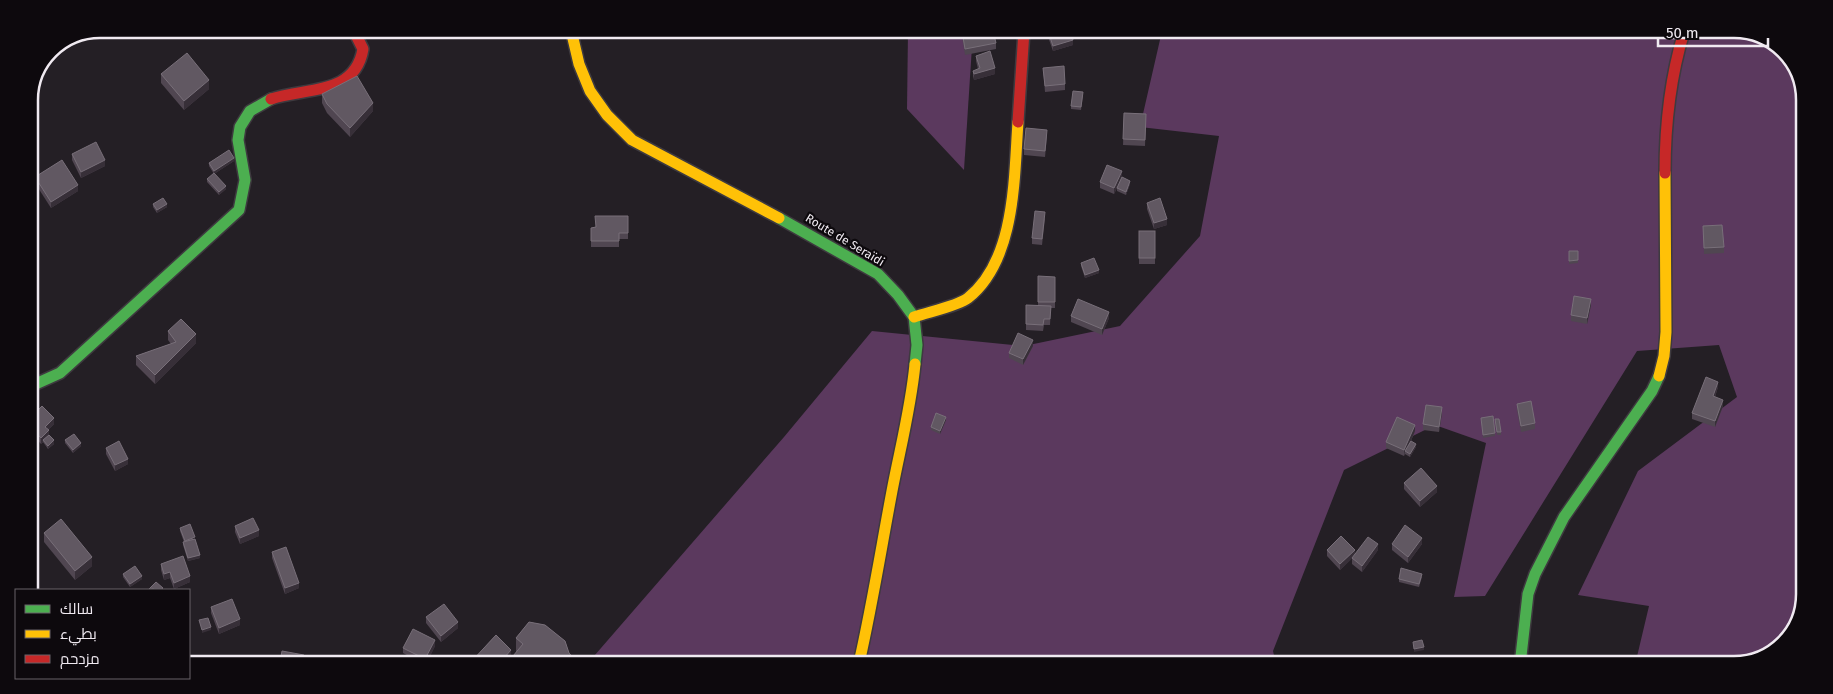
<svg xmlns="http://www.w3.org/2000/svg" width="1833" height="694" font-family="'Fira Sans',Cairo,sans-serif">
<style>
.forest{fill:#5b395e}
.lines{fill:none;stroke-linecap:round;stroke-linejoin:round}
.fast-casing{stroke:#3e3a3f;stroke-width:14}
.slow-casing{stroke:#3e3a3f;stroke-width:14}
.jam-casing{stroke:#3e3a3f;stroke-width:14}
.fast{stroke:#4caf50;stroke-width:11}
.slow{stroke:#ffc107;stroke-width:11}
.jam{stroke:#c62828;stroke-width:11}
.wall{fill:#504651}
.shaded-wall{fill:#372f38}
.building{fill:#615862;stroke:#786f79}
.labels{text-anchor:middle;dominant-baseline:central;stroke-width:4.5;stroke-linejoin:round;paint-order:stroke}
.street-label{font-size:12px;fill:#f0eaf1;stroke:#0d090d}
.rim{fill:none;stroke:#f0eaf1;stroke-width:2.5}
</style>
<rect width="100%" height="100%" fill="#241f25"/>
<g class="forest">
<path d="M908 31H973L964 170 907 109Z"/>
<path d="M1162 31 1757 33 1789 56 1804 95 1800 618 1776 651 1734 665H1635L1649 606 1578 595 1638 471 1737 397 1719 345 1637 351 1485 596 1454 597 1486 443 1435 425 1344 470 1273 651 1276 664 588 663 784 437 872 331 1024 346 1120 326 1200 236 1219 136 1140 127Z"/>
</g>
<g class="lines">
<g class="fast-casing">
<g id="fast">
<path d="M779 218 878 274 898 295 914 317 917 345 915 364"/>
<path d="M29 387 60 373 239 210 245 180 238 140 240 127 250 111 271 99"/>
<path d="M1520 665 1528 594 1535 574 1564 517 1652 391 1659 376"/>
</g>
</g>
<g class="slow-casing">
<g id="slow">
<path d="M571 30 579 64 590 91 607 115 632 140 779 218"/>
<path d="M914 317C928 312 958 306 968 298 1016 260 1014 177 1018 122"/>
<path d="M1659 376 1664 356 1666 332 1665 173"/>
<path d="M859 663C872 606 881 549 892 491 900 449 911 407 915 364"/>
</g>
</g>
<g class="jam-casing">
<g id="jam">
<path d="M271 99C306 87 355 96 363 49L353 29"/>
<path d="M1018 122 1024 31"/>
<path d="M1665 173C1665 124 1670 78 1684 32"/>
</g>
</g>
<use href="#fast" class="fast"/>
<use href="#slow" class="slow"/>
<use href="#jam" class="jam"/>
</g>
<g class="wall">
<path d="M147 29H186L185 32Z"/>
<path d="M961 31H987L996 43V49L965 55Z"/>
<path d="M1046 31H1071L1073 45 1053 51Z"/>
<path d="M976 56 995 74 974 80 973 76V71L978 69 976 61Z"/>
<path d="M1043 68 1065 84V90L1045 92Z"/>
<path d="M161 74 209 89 184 110 161 83Z"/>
<path d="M322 94 373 111 350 137 327 113 322 103Z"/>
<path d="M1083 95 1081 110 1071 109V106Z"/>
<path d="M1124 113 1146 114 1145 146 1123 145Z"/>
<path d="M1047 136 1045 157 1024 155V149Z"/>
<path d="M72 154 105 166 81 178 72 160Z"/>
<path d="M234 161 214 174 226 189 219 195 207 182V179L214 174 209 166V163Z"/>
<path d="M35 177 78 191 51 208 35 183Z"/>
<path d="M1122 177 1130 184 1126 195 1117 191V188L1114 194 1100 188V182Z"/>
<path d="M1147 203 1167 225 1154 229 1147 209Z"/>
<path d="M153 204 167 207 157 213 153 207Z"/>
<path d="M628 216V239H619V247H591V228L595 227Z"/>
<path d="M1045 218 1042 245 1032 244V238Z"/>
<path d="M1703 226 1724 247V253L1704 254Z"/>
<rect x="1139" y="231" width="16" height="33"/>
<path d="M1569 251H1578V263L1569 264Z"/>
<path d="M1081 263 1099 273 1085 278 1081 266Z"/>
<path d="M1038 276 1055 277V308H1051L1050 325H1044L1043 331 1026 330V305H1038Z"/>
<path d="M1591 305 1587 324 1571 321V315Z"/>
<path d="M1071 316 1109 318 1102 335 1071 322Z"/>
<path d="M168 331 196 343 155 384 136 365V356L171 344 168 340Z"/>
<path d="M1033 346 1023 365 1009 358V353Z"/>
<path d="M1718 387 1715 397 1723 406 1715 427 1692 419V413Z"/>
<path d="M1517 404 1535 423V429L1521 432 1517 410Z"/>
<path d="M1442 413 1439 432 1423 430V424Z"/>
<path d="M29 419 54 424 48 430 49 435 54 444 48 449 43 442 41 444 29 431Z"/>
<path d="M946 420 940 434 931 430V427Z"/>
<path d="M1481 420 1495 433V436L1483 438Z"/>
<path d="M1495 422 1501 432V435H1497Z"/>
<path d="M1415 431 1411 441 1416 447 1410 457 1405 454 1404 456 1386 448V442Z"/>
<path d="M65 440 81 446 73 453 65 443Z"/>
<path d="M106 448 128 464 115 471 106 454Z"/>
<path d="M1404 483 1437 492 1420 507 1404 489Z"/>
<path d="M235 526 259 536 240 544 235 532Z"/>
<path d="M180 528 195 540 200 558 188 561 183 545V542H184L180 531Z"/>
<path d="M44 533 92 566 75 580 44 542Z"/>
<path d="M1392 544H1422L1408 563 1392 550Z"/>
<path d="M1327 550 1355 555 1378 550 1362 572 1352 564V558L1340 570 1327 556Z"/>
<path d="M272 552 299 588 285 594 272 558Z"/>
<path d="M161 564 190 582 174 589 170 578 164 580 161 570Z"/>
<path d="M123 574 142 579 130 587 123 577Z"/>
<path d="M1422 577 1419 587 1399 582V579Z"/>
<path d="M211 607 240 625 219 634 211 613Z"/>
<path d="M426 617 458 628 441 642 426 623Z"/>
<path d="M529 622 545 625 565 641 569 653 575 660 580 663 471 662 496 635 511 650V658L508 662 516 653V638Z"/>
<path d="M435 646 427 662H420L403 653V648Z"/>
</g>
<g class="shaded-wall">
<path d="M1073 40V45L1053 51V46Z"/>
<path d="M995 68V74L974 80V74Z"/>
<path d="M209 80V89L184 110V101Z"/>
<path d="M373 103V111L350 137V128Z"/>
<path d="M234 158V161L214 174V171Z"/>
<path d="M105 160V166L81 178V172Z"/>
<path d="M1122 171V177L1114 194V188Z"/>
<path d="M1130 181V184L1126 195V192Z"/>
<path d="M78 185V191L51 208V202Z"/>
<path d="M226 186V189L219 195V192Z"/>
<path d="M167 204V207L157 213V210Z"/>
<path d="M1167 219V225L1154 229V223Z"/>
<path d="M1099 270V273L1085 278V275Z"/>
<path d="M1591 299V305L1587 324V318Z"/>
<path d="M1109 312V318L1102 335V329Z"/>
<path d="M196 334V343L155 384V375Z"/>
<path d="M1033 340V346L1023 365V359Z"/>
<path d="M1718 382V387L1713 402V396Z"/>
<path d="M1723 400V406L1715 427V421Z"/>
<path d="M1442 407V413L1439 432V427Z"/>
<path d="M946 417V420L940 434V431Z"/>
<path d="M54 418V424L45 433V427Z"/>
<path d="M1415 425V431L1406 452 1405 451 1404 456V450Z"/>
<path d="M49 430V436L43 440V442L41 444V438Z"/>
<path d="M54 440V444L48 449V446Z"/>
<path d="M81 443V446L73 453V450Z"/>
<path d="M1416 444V447L1410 457V454Z"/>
<path d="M128 459V464L115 471V465Z"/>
<path d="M1437 486V492L1420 507V501Z"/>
<path d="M259 530V536L240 544V538Z"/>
<path d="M1422 538V544L1408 563V557Z"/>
<path d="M1378 544V550L1362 572V566Z"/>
<path d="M1355 550V556L1340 570V564Z"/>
<path d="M200 555V558L188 561V558Z"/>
<path d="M92 557V566L75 580V571Z"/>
<path d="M170 572V578L164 580V574Z"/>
<path d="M142 576V579L130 587V584Z"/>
<path d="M190 576V582L174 589V583Z"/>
<path d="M299 583V588L285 594V588Z"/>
<path d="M240 619V625L219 634V628Z"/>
<path d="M458 622V628L441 642V636Z"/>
<path d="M211 627V630L202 633V630Z"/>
<path d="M435 640V646L427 662H425V659Z"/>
<path d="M1424 647V650L1414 652V649Z"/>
<path d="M511 650V658L508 662 504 658Z"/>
</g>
<g class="building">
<path d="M962 31H993L996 43 965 49Z"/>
<path d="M1048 31H1071L1073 40 1053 46Z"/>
<path d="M990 51 995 68 974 74 973 71 980 68 976 56Z"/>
<path d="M187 53 209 80 184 101 161 74Z"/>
<path d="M1064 66 1065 84 1045 86 1043 68Z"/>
<path d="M357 76 373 103 350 128 327 104 322 94Z"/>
<path d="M1073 91 1083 92 1081 107 1071 106Z"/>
<path d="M1124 113 1146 114 1145 140 1123 139Z"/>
<path d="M1026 128 1047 130 1045 151 1024 149Z"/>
<path d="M96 142 105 160 81 172 72 154Z"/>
<path d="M229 150 234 158 214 171 209 163Z"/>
<path d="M62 160 78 185 51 202 35 177Z"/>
<path d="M1107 165 1122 171 1114 188 1100 182Z"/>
<path d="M214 173 226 186 219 192 207 179Z"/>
<path d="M1122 177 1130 181 1126 192 1117 188Z"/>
<path d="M163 198 167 204 157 210 153 204Z"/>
<path d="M1160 198 1167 219 1154 223 1147 203Z"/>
<path d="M1035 211 1045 212 1042 239 1032 238Z"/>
<path d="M595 216H628V233H619V241H591V228L596 227Z"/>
<path d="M1722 225 1724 247 1704 248 1703 226Z"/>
<rect x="1139" y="231" width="16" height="27"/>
<path d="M1569 251H1578V260L1569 261Z"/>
<path d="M1094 258 1099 270 1085 275 1081 263Z"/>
<path d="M1038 276 1055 277V302H1038Z"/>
<path d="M1574 296 1591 299 1587 318 1571 315Z"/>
<path d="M1078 299 1109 312 1102 329 1071 316Z"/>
<path d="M1026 305 1051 306 1050 319H1044L1043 325 1026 324Z"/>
<path d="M181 319 196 334 155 375 136 356 176 342 168 331Z"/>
<path d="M1018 333 1033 340 1023 359 1009 353Z"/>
<path d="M1706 377 1718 382 1713 396 1723 400 1715 421 1692 413Z"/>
<path d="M1531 401 1535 423 1521 426 1517 404Z"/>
<path d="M1426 405 1442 407 1439 427 1423 424Z"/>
<path d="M42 406 54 418 45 427 49 430 41 438 29 425V419Z"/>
<path d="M936 413 946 417 940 431 931 427Z"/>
<path d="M1493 416 1495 433 1483 435 1481 418Z"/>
<path d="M1397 417 1415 425 1404 450 1386 442Z"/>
<path d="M1495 419H1499L1501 432H1497Z"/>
<path d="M74 434 81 443 73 450 65 440Z"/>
<path d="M49 435 54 440 48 446 43 440Z"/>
<path d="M119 441 128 459 115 465 106 448Z"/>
<path d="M1411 441 1416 444 1410 454 1405 451Z"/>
<path d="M1421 468 1437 486 1420 501 1404 483Z"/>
<path d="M253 518 259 530 240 538 235 526Z"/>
<path d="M61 519 92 557 75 571 44 533Z"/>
<path d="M190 524 195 537 185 541 180 528Z"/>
<path d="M1405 525 1422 538 1408 557 1392 544Z"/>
<path d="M1341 536 1355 550 1340 564 1327 550Z"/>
<path d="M1368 537 1378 544 1362 566 1352 558Z"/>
<path d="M195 539 200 555 188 558 183 542Z"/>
<path d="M286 547 299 583 285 588 272 552Z"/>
<path d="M183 556 190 576 174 583 170 572 164 574 161 564Z"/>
<path d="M135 566 142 576 130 584 123 574Z"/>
<path d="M1401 568 1422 574 1419 584 1399 579Z"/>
<path d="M156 582 163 588 161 590H154L153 588 150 590H148Z"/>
<path d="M232 599 240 619 219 628 211 607Z"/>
<path d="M444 604 458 622 441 636 426 617Z"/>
<path d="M208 618 211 627 202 630 199 620Z"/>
<path d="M529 622 545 625 565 641 569 653 575 660 580 663 508 662 523 644 516 638Z"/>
<path d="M413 629 435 640 425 659 403 648Z"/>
<path d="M496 635 511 650 504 658 508 662H471Z"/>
<path d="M1422 640 1424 647 1414 649 1413 642Z"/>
<path d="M282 651 304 655 303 662H280Z"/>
<path d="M200 656 206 662H194Z"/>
</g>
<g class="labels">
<g class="street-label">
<text transform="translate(845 240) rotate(31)">Route de Seraïdi</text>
</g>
</g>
<path d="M0 0H1833V694H0ZM100 38H1734A62 62 0 0 1 1796 100V594A62 62 0 0 1 1734 656H100A62 62 0 0 1 38 594V100A62 62 0 0 1 100 38Z" fill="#0d090d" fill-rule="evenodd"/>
<path class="rim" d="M100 38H1734A62 62 0 0 1 1796 100V594A62 62 0 0 1 1734 656H100A62 62 0 0 1 38 594V100A62 62 0 0 1 100 38Z"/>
<rect x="15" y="589" width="175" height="90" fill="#0d090d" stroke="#686368"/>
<rect x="25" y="605" width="25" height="8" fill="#4caf50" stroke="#686368"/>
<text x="60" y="614" font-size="15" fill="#f0eaf1">سالك</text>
<rect x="25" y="630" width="25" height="8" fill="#ffc107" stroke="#686368"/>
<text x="60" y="639" font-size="15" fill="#f0eaf1">بطيء</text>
<rect x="25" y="655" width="25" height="8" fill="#c62828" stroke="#686368"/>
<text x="60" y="664" font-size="15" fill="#f0eaf1">مزدحم</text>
<path d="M1658 38v8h110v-8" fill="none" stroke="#f0eaf1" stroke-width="2.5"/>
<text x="1666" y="38" font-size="15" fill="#f0eaf1" stroke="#0d090d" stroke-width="4" paint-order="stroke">50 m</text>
</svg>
